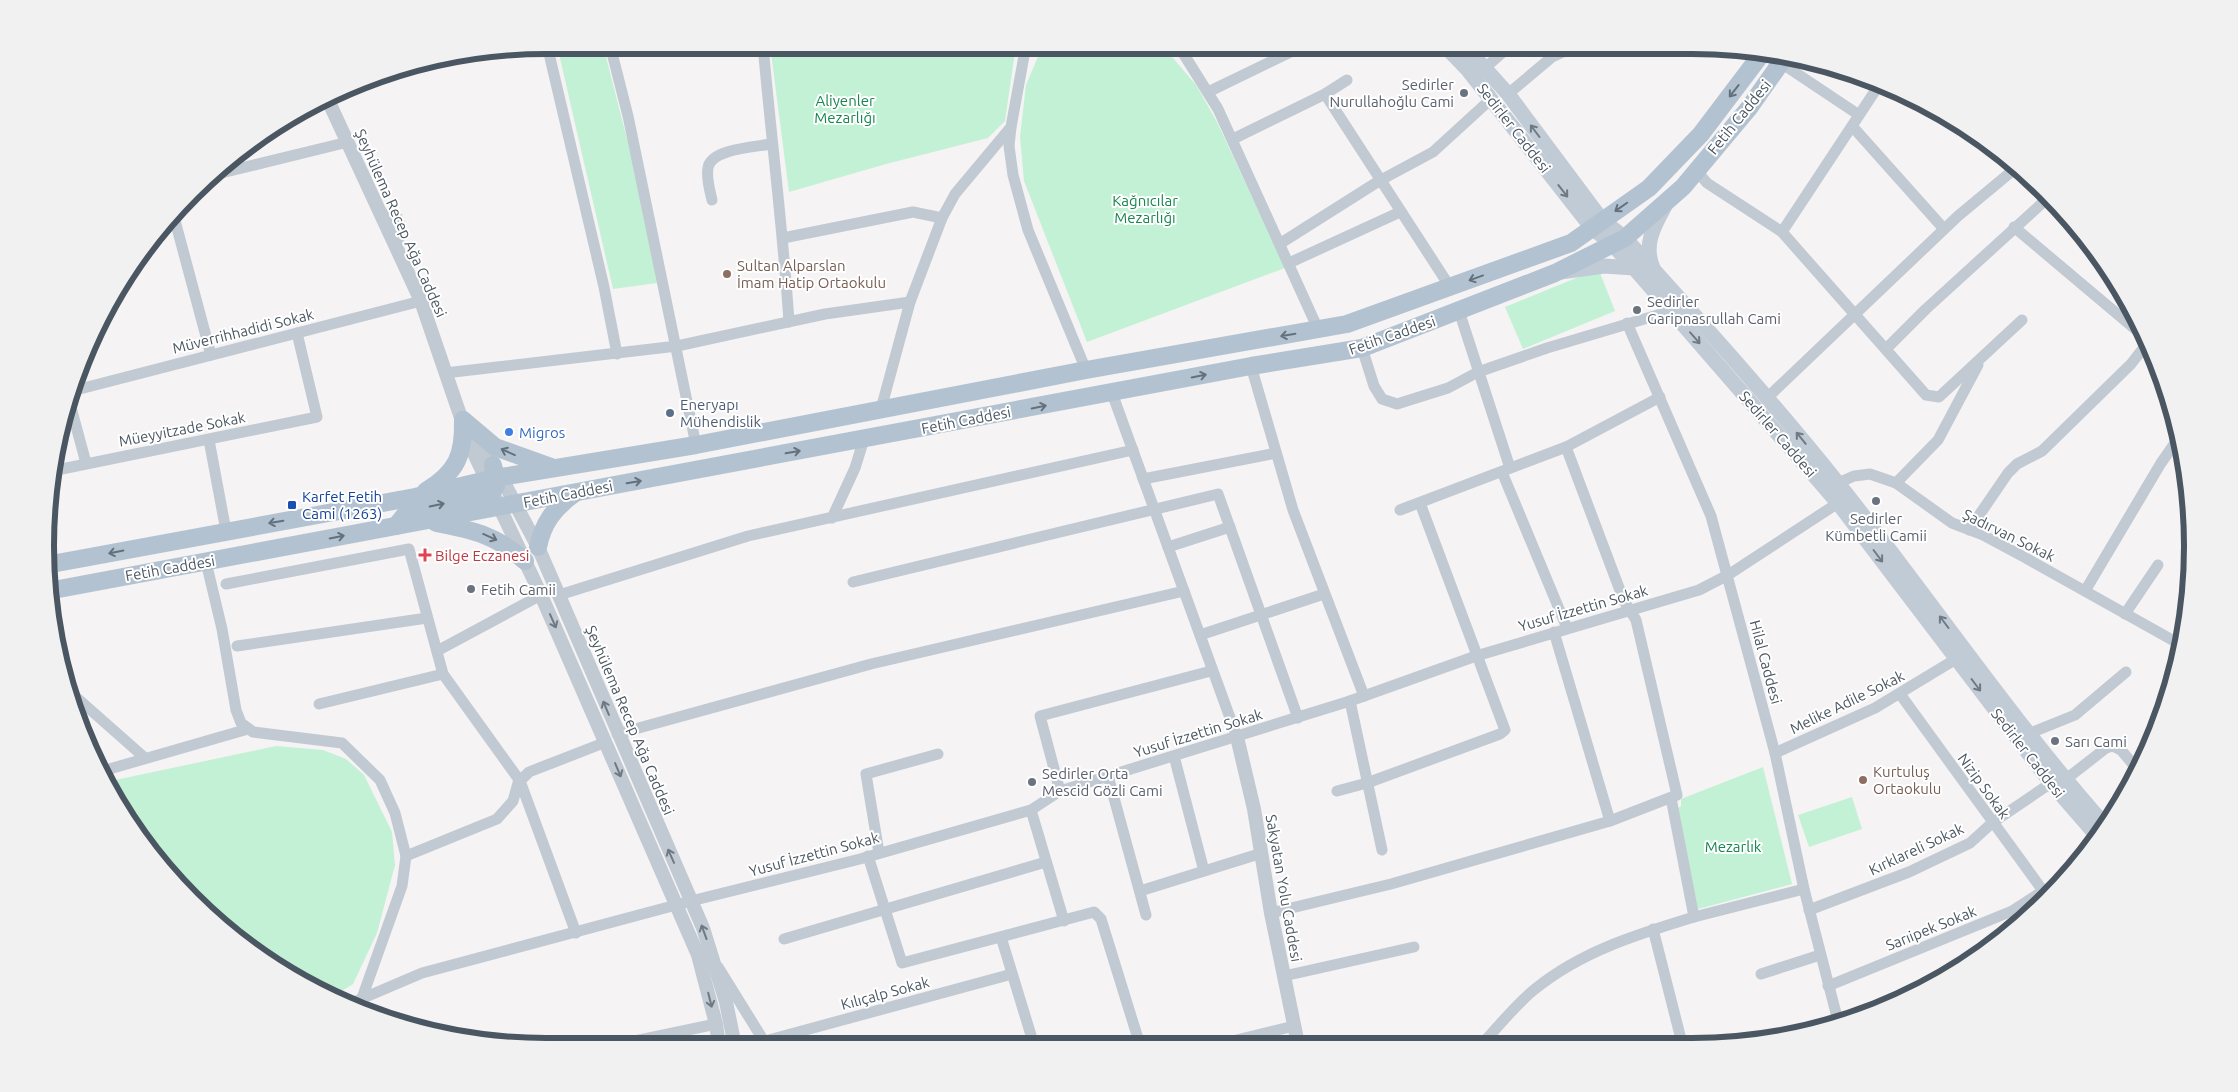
<svg xmlns="http://www.w3.org/2000/svg" width="2238" height="1092" font-family="Ubuntu,sans-serif">
<style>
.green{fill:#c3f1d5}
.lines{fill:none;stroke-linecap:round;stroke-linejoin:round}
.minor{stroke:#c1cad2;stroke-width:11}
.tertiary{stroke:#c1cad2;stroke-width:14}
.secondary{stroke:#c1cbd6;stroke-width:15}
.primary{stroke:#b3c2d1;stroke-width:18}
.oneway{stroke:#64717d}
.oneway2{stroke:#6e7984}
.oneway3{stroke:#6e7983}
.worship-dot{fill:#6b7280;stroke:#fff;stroke-width:2}
.education-dot{fill:#8d6e63;stroke:#fff;stroke-width:2}
.service-dot{fill:#5c6f8a;stroke:#fff;stroke-width:2}
.shop-dot{fill:#3f7fe0;stroke:#fff;stroke-width:2}
.transit-dot{fill:#1a4fb4;stroke:#fff;stroke-width:2}
.health-dot{fill:#e0444e;stroke:#fff;stroke-width:2}
.labels{text-anchor:middle;dominant-baseline:central;stroke-width:4;stroke-linejoin:round;paint-order:stroke}
.worship-label{font-size:15px;fill:#5b616d;stroke:#fff;text-anchor:start}
.park-label{font-size:15px;fill:#17864f;stroke:#fff}
.street-label{font-size:15px;fill:#4a5661;stroke:#fff}
.education-label{font-size:15px;fill:#785e54;stroke:#fff;text-anchor:start}
.service-label{font-size:15px;fill:#4e5e75;stroke:#fff;text-anchor:start}
.shop-label{font-size:15px;fill:#366cbe;stroke:#fff;text-anchor:start}
.transit-label{font-size:15px;fill:#164399;stroke:#fff;text-anchor:start}
.health-label{font-size:15px;fill:#be3a42;stroke:#fff;text-anchor:start}
.rim{fill:none;stroke:#4a5661;stroke-width:6}
</style>
<rect width="100%" height="100%" fill="#f5f3f3"/>
<g class="green">
<path d="M557 45H603L640 190 657 283 613 289Z"/>
<path d="M770 45H1016L1005 121 988 138 886 164 789 192Z"/>
<path d="M1043 45H1162L1196 85 1217 122 1285 268 1087 342 1024 181 1020 137 1026 85Z"/>
<path d="M1600 273 1615 311 1523 349 1505 307 1586 274Z"/>
<path d="M276 746 323 750 346 759 364 775 392 832 395 865 377 933 353 984 332 997 268 963 192 900 148 851 106 782Z"/>
<path d="M1763 767 1792 884 1698 909 1677 809 1681 806V799Z"/>
<path d="M1852 797 1862 829 1809 847 1798 815Z"/>
</g>
<g class="lines">
<g class="minor">
<path d="M547 45 604 287 617 354"/>
<path d="M610 45 628 116 696 445"/>
<path d="M763 45C771 137 783 229 789 322"/>
<path d="M1026 45 1011 127 1009 146 1013 175 1028 230 1086 370"/>
<path d="M1178 45 1218 109 1318 329"/>
<path d="M1781 63 1859 115"/>
<path d="M1485 68 1511 45"/>
<path d="M1208 92 1305 45"/>
<path d="M1325 94 1450 287"/>
<path d="M1508 94 1552 57 1578 45"/>
<path d="M1852 126 1944 229"/>
<path d="M1233 139 1325 94 1347 80"/>
<path d="M1696 170 1707 183 1782 232 1926 395 1939 397 2022 320"/>
<path d="M213 175 348 142"/>
<path d="M712 200C710 191 706 178 708 168 710 149 756 147 771 144"/>
<path d="M173 213 211 355"/>
<path d="M380 213 397 217 402 230 396 248"/>
<path d="M2014 227 2147 339"/>
<path d="M1782 232 1881 82"/>
<path d="M783 238 913 212 942 218"/>
<path d="M1281 243 1379 181 1433 152 1491 99"/>
<path d="M1289 263 1400 212"/>
<path d="M1459 311 1510 468"/>
<path d="M1627 323 1711 516 1775 753 1804 889 1838 1021"/>
<path d="M1362 348 1374 386 1382 399 1397 404 1448 388 1478 372 1547 348 1671 311"/>
<path d="M1886 349 1926 309 2050 196"/>
<path d="M1251 366 1293 510 1364 696"/>
<path d="M445 373 677 346 825 314 910 302"/>
<path d="M72 391 421 301"/>
<path d="M1112 393 1237 737"/>
<path d="M1768 397 1958 216 2017 167"/>
<path d="M69 400 86 463"/>
<path d="M881 409 910 302 942 218 955 194 1011 127"/>
<path d="M209 440 226 531"/>
<path d="M52 471 317 417 297 333"/>
<path d="M1502 472 1567 628"/>
<path d="M1143 479 1276 453"/>
<path d="M1896 483 1938 440 1978 365"/>
<path d="M1400 510 1566 447 1660 397"/>
<path d="M832 518 855 468 864 439"/>
<path d="M1969 530 2008 473 2017 464 2042 451 2131 364 2148 342"/>
<path d="M1168 547 1230 527"/>
<path d="M206 562 222 629 236 710 241 723 253 732 342 743 380 780 395 813 406 856 402 886 362 998"/>
<path d="M853 582 1218 494 1298 718"/>
<path d="M226 584 409 549 443 674 520 781 576 933"/>
<path d="M2085 591 2161 463 2180 436"/>
<path d="M559 595 748 536 1133 450"/>
<path d="M2125 614 2158 565"/>
<path d="M1554 632 1610 821"/>
<path d="M1200 635 1324 594"/>
<path d="M237 646 427 618"/>
<path d="M437 651 541 595"/>
<path d="M68 690 145 758"/>
<path d="M1900 694 2046 895"/>
<path d="M1350 701 1382 850"/>
<path d="M319 704 443 674"/>
<path d="M617 734 871 664 1184 591"/>
<path d="M2028 734 2075 715 2126 672"/>
<path d="M1775 753 1875 708 1956 659"/>
<path d="M1174 756 1204 871"/>
<path d="M99 772 248 729"/>
<path d="M1108 776 1146 915"/>
<path d="M2065 780 2106 748 2113 746 2121 750 2137 769"/>
<path d="M1060 791 1040 716 1211 671"/>
<path d="M1337 791 1367 783 1500 734 1505 730 1420 503"/>
<path d="M1031 810 1064 921"/>
<path d="M879 853 866 774 938 754"/>
<path d="M406 856 497 819 513 801 518 783 529 772 606 742"/>
<path d="M868 856 902 963 1094 912 1101 919 1140 1045"/>
<path d="M1140 891 1262 853"/>
<path d="M1809 910 1909 872 1970 843 1992 823 2051 783"/>
<path d="M1271 913 1391 884 1610 821 1677 795 1636 620 1624 601 1566 447"/>
<path d="M1694 917 1804 889"/>
<path d="M1653 929 1682 1043"/>
<path d="M1001 937 1034 1045"/>
<path d="M784 939 1046 862"/>
<path d="M718 967 767 1046"/>
<path d="M1761 974 1820 955"/>
<path d="M1284 976 1414 947"/>
<path d="M1828 986 2012 911 2043 891"/>
<path d="M347 1005 422 973 691 901 860 859 1031 810 1060 791 1350 701 1476 656 1699 590 1728 575 1838 503V483L1854 476 1870 474 1896 483 1952 523 1981 534 2024 557 2183 646"/>
<path d="M765 1041 1012 974"/>
<path d="M1482 1044C1499 1026 1516 1004 1535 989 1582 951 1638 934 1694 917L1671 798"/>
<path d="M1216 1045 1294 1026"/>
<path d="M606 1047 716 1024"/>
</g>
<g class="tertiary">
<path d="M327 98 421 301 471 447 541 595 698 955 716 1024 719 1046"/>
<path d="M474 437 501 477 538 547 703 928 726 1002 735 1046"/>
<path d="M1237 737 1254 809 1271 913 1298 1044"/>
</g>
<g class="secondary">
<path d="M1444 45 1468 70 1592 228 1613 245 1634 268 1838 503 2051 783 2098 837"/>
<path d="M1464 45 1508 94 1602 220 1625 238C1697 318 1770 398 1837 482 1928 596 2008 716 2105 825"/>
<path d="M1653 268C1643 245 1654 226 1665 206"/>
<path d="M1561 272 1604 266 1634 268"/>
</g>
<g class="primary">
<path d="M463 420 495 447 551 467"/>
<path d="M426 491C457 472 464 455 463 420"/>
<path d="M436 523C473 530 496 535 525 561"/>
<path d="M396 526 407 512 492 492 496 486 493 465"/>
<path d="M538 547C543 523 554 508 574 494"/>
<path d="M46 565 415 497 495 478 696 445 1086 370 1347 324 1571 243 1649 188 1701 134 1763 52"/>
<path d="M48 591 1251 366 1362 348 1555 273 1625 238 1683 187 1749 108 1787 54"/>
</g>
</g>
<defs><path id="oneway-shaft" d="M-6 0H5M1.5-3L5.5 0L1.5 3" fill="none" stroke-width="1.6" stroke-linecap="round" stroke-linejoin="round" transform="scale(1.25)"/></defs>
<g class="oneway">
<use href="#oneway-shaft" transform="translate(1734 91) rotate(128)"/>
<use href="#oneway-shaft" transform="translate(1621 207) rotate(145)"/>
<use href="#oneway-shaft" transform="translate(1476 278) rotate(160)"/>
<use href="#oneway-shaft" transform="translate(1288 335) rotate(170)"/>
<use href="#oneway-shaft" transform="translate(1199 376) rotate(-11)"/>
<use href="#oneway-shaft" transform="translate(1039 407) rotate(-11)"/>
<use href="#oneway-shaft" transform="translate(508 452) rotate(-156)"/>
<use href="#oneway-shaft" transform="translate(793 452) rotate(-10)"/>
<use href="#oneway-shaft" transform="translate(634 482) rotate(-10)"/>
<use href="#oneway-shaft" transform="translate(437 505) rotate(-12)"/>
<use href="#oneway-shaft" transform="translate(276 522) rotate(170)"/>
<use href="#oneway-shaft" transform="translate(337 537) rotate(-11)"/>
<use href="#oneway-shaft" transform="translate(490 537) rotate(24)"/>
<use href="#oneway-shaft" transform="translate(116 552) rotate(169)"/>
</g>
<g class="oneway2">
<use href="#oneway-shaft" transform="translate(1535 131) rotate(-127)"/>
<use href="#oneway-shaft" transform="translate(1563 191) rotate(52)"/>
<use href="#oneway-shaft" transform="translate(1695 338) rotate(49)"/>
<use href="#oneway-shaft" transform="translate(1801 438) rotate(-129)"/>
<use href="#oneway-shaft" transform="translate(1878 556) rotate(53)"/>
<use href="#oneway-shaft" transform="translate(1944 622) rotate(-127)"/>
<use href="#oneway-shaft" transform="translate(1976 685) rotate(53)"/>
</g>
<g class="oneway3">
<use href="#oneway-shaft" transform="translate(553 621) rotate(66)"/>
<use href="#oneway-shaft" transform="translate(606 708) rotate(-113)"/>
<use href="#oneway-shaft" transform="translate(618 770) rotate(67)"/>
<use href="#oneway-shaft" transform="translate(671 856) rotate(-114)"/>
<use href="#oneway-shaft" transform="translate(704 932) rotate(-110)"/>
<use href="#oneway-shaft" transform="translate(710 1000) rotate(76)"/>
</g>
<g class="worship-dot">
<circle cx="1464" cy="93" r="5"/>
<circle cx="1637" cy="310" r="5"/>
<circle cx="1876" cy="501" r="5"/>
<circle cx="471" cy="589" r="5"/>
<circle cx="2055" cy="741" r="5"/>
<circle cx="1032" cy="782" r="5"/>
</g>
<g class="education-dot">
<circle cx="727" cy="274" r="5"/>
<circle cx="1863" cy="780" r="5"/>
</g>
<circle class="service-dot" cx="670" cy="413" r="5"/>
<circle class="shop-dot" cx="509" cy="432" r="5"/>
<rect class="transit-dot" x="287" y="500" width="10" height="10" rx="2.5"/>
<path class="health-dot" d="M422.5 547.5h5v5h5v5h-5v5h-5v-5h-5v-5h5z"/>
<g class="labels">
<g class="worship-label">
<text x="1454" y="84" text-anchor="end">Sedirler<tspan x="1454" dy="17">Nurullahoğlu Cami</tspan></text>
<text x="1647" y="301">Sedirler<tspan x="1647" dy="17">Garipnasrullah Cami</tspan></text>
<text x="1876" y="518" text-anchor="middle">Sedirler<tspan x="1876" dy="17">Kümbetli Camii</tspan></text>
<text x="481" y="589">Fetih Camii</text>
<text x="2065" y="741">Sarı Cami</text>
<text x="1042" y="773">Sedirler Orta<tspan x="1042" dy="17">Mescid Gözli Cami</tspan></text>
</g>
<g class="park-label">
<text x="845" y="100">Aliyenler<tspan x="845" dy="17">Mezarlığı</tspan></text>
<text x="1145" y="200">Kağnıcılar<tspan x="1145" dy="17">Mezarlığı</tspan></text>
<text x="1733" y="846">Mezarlık</text>
</g>
<g class="street-label">
<text transform="translate(1739 117) rotate(-51)">Fetih Caddesi</text>
<text transform="translate(1514 128) rotate(52)">Sedirler Caddesi</text>
<text transform="translate(401 223) rotate(66)">Şeyhülema Recep Ağa Caddesi</text>
<text transform="translate(243 331) rotate(-14)">Müverrihhadidi Sokak</text>
<text transform="translate(1392 335) rotate(-19)">Fetih Caddesi</text>
<text transform="translate(966 420) rotate(-11)">Fetih Caddesi</text>
<text transform="translate(182 429) rotate(-11)">Müeyyitzade Sokak</text>
<text transform="translate(1778 434) rotate(49)">Sedirler Caddesi</text>
<text transform="translate(568 494) rotate(-11)">Fetih Caddesi</text>
<text transform="translate(2009 535) rotate(26)">Şadırvan Sokak</text>
<text transform="translate(170 568) rotate(-10)">Fetih Caddesi</text>
<text transform="translate(1583 608) rotate(-16)">Yusuf İzzettin Sokak</text>
<text transform="translate(1766 662) rotate(75)">Hilal Caddesi</text>
<text transform="translate(1847 702) rotate(-26)">Melike Adile Sokak</text>
<text transform="translate(630 720) rotate(67)">Şeyhülema Recep Ağa Caddesi</text>
<text transform="translate(1198 733) rotate(-17)">Yusuf İzzettin Sokak</text>
<text transform="translate(2028 753) rotate(52)">Sedirler Caddesi</text>
<text transform="translate(1984 786) rotate(54)">Nizip Sokak</text>
<text transform="translate(1916 849) rotate(-25)">Kırklareli Sokak</text>
<text transform="translate(814 854) rotate(-15)">Yusuf İzzettin Sokak</text>
<text transform="translate(1284 888) rotate(80)">Sakyatan Yolu Caddesi</text>
<text transform="translate(1931 928) rotate(-22)">Sarıipek Sokak</text>
<text transform="translate(885 993) rotate(-15)">Kılıçalp Sokak</text>
</g>
<g class="education-label">
<text x="737" y="265">Sultan Alparslan<tspan x="737" dy="17">İmam Hatip Ortaokulu</tspan></text>
<text x="1873" y="771">Kurtuluş<tspan x="1873" dy="17">Ortaokulu</tspan></text>
</g>
<g class="service-label">
<text x="680" y="404">Eneryapı<tspan x="680" dy="17">Mühendislik</tspan></text>
</g>
<g class="shop-label">
<text x="519" y="432">Migros</text>
</g>
<g class="transit-label">
<text x="302" y="496">Karfet Fetih<tspan x="302" dy="17">Cami (1263)</tspan></text>
</g>
<g class="health-label">
<text x="435" y="555">Bilge Eczanesi</text>
</g>
</g>
<path d="M0 0H2238V1092H0ZM546 54H1692A492 492 0 0 1 2184 546V546A492 492 0 0 1 1692 1038H546A492 492 0 0 1 54 546V546A492 492 0 0 1 546 54Z" fill="#f1f1f2" fill-rule="evenodd"/>
<path class="rim" d="M546 54H1692A492 492 0 0 1 2184 546V546A492 492 0 0 1 1692 1038H546A492 492 0 0 1 54 546V546A492 492 0 0 1 546 54Z"/>
</svg>
